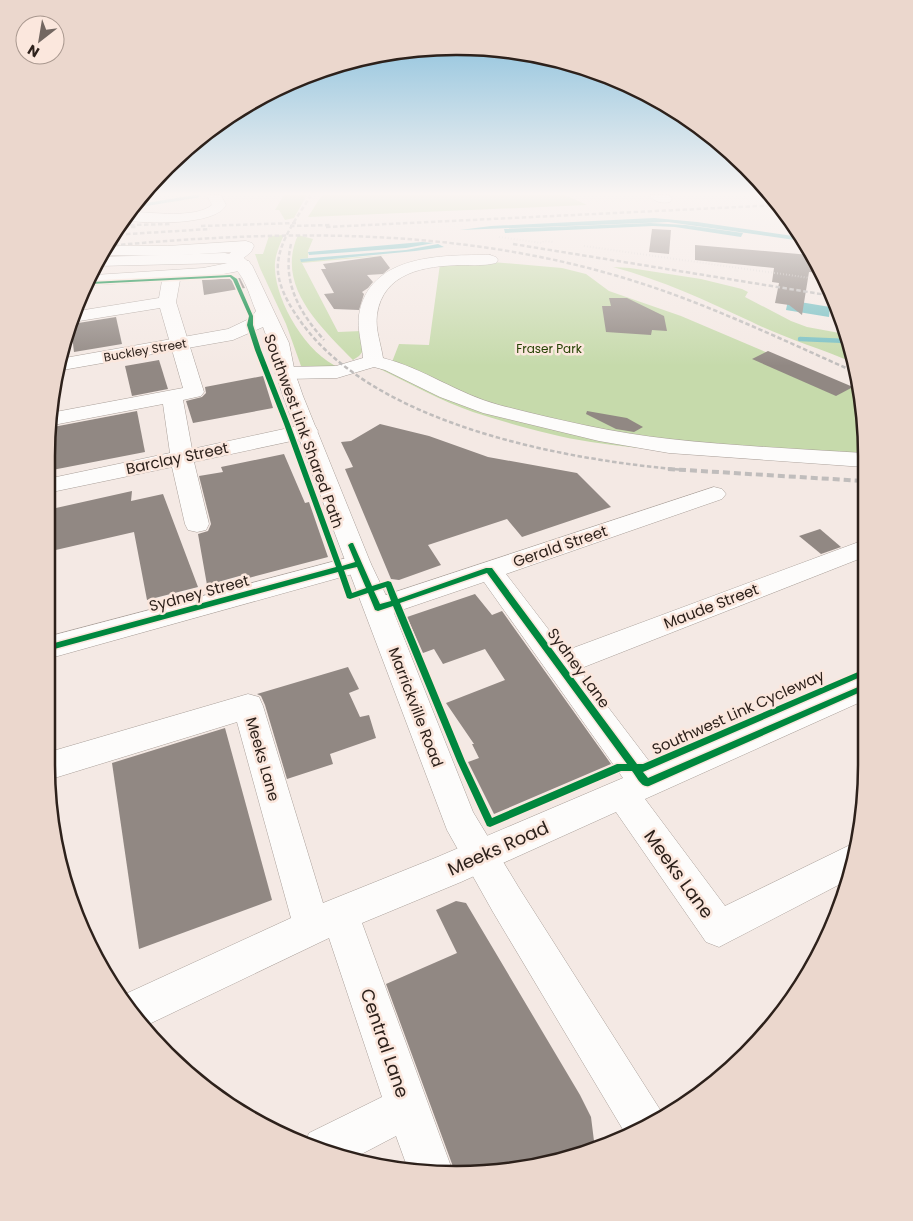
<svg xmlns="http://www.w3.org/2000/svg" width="913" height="1221" font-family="Poppins,sans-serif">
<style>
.green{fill:#c6daab}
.water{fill:#78c0c3}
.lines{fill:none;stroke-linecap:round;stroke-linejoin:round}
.stream-far1{stroke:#78c0c3;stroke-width:3}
.stream{stroke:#78c0c3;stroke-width:4.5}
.building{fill:#918883}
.minor-casing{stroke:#aaa09a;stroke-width:1}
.major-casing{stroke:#aaa09a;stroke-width:1}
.path{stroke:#d5d2d0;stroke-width:2;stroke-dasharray:0.5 2.5;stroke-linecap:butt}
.minor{fill:#fdfcfb;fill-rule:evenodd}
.major{fill:#fdfcfb;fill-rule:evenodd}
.rail-far1{stroke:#c0bdbc;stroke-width:2.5;stroke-dasharray:4.5 2.5;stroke-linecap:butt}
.rail{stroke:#c0bdbc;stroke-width:4;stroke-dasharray:7 4;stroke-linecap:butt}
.cycleway-casing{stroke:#fbe7dd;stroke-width:3}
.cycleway{fill:#00873e;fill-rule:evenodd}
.labels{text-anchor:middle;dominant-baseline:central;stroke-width:5;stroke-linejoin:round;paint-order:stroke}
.far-park-label{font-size:12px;fill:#254103;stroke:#fbe7dd}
.far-street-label{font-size:12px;fill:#2d211b;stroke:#fbe7dd}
.street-label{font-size:15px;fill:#2d211b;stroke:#fbe7dd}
.near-street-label{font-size:18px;fill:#2d211b;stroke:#fbe7dd}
.rim{fill:none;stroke:#2d211b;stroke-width:2.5}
</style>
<rect width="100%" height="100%" fill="#f4e9e4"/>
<g class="green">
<path d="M284 195H307L294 218 285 220 279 210H275Z"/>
<path d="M322 195H565L587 205 308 217Z"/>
<path d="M284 235C279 246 274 257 275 269 276 302 307 355 340 368L304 367 301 366 286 324 260 268 255 254H263L269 236Z"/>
<path d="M298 235 313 239 308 251V258L300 259 301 261 390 255 302 263 338 332 362 331 367 346 359 356 353 360C321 327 275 286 298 235Z"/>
<path d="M492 262 562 268 586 274 609 291 681 316 860 392 863 403 864 460C773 455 681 456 591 442 552 436 511 424 473 412 441 401 411 384 380 369L392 362 399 344 429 345 440 264Z"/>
<path d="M613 267 630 268 701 279 742 289 748 292 745 297 791 321 807 327 845 334 852 362C819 348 784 338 752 322 707 301 662 280 613 267Z"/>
</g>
<g class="water">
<path d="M654 218 697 222 800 237 802 241 668 222 460 230 491 226Z"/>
<path d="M650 223 686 225 743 233 741 237 675 227 653 226 505 233 504 229Z"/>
<path d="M422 242 434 243 406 248 309 255 308 252Z"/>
<path d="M438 244 444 247 415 251 301 262 300 259 406 250Z"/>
<path d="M788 300 830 307 829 317 786 310Z"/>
</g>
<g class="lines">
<path class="stream-far1" d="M137 206 198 196"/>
<path class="stream" d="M800 339 847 341"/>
</g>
<g class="building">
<path d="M652 229 671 230 669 254 649 252Z"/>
<path d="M695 245 810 255 820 273 809 272 802 315 789 305 775 303 779 283 772 282 774 268 695 260Z"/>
<path d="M381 256 390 268 383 274 367 275 373 282 368 288 362 292 364 294 359 310 334 309 324 294 334 293 321 269H326L323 264Z"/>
<path d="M240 278 245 288 204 295 202 280Z"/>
<path d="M609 298H627L664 316 667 331 652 330 651 335 606 332 602 306H611Z"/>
<path d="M116 317 122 344 74 352 71 327 72 324Z"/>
<path d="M768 351 853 387 836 396 752 359Z"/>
<path d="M159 360 168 389 132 396 125 366Z"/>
<path d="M263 376 273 408 193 423 186 401 202 397 206 393 205 387Z"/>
<path d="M137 411 145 452 47 471 48 428Z"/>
<path d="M587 411 627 418 643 427 634 432 616 429 586 414Z"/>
<path d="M380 424 429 436 488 457 577 473 611 507 522 537 507 519 428 545 441 565 399 580 391 579 345 469 353 467 341 442 351 441Z"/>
<path d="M284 454 305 503 309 502 328 557 245 579 243 575 207 585 198 534 208 531 211 524 199 476 223 472 221 467Z"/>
<path d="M132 491 131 501 163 494 198 587 147 600 134 532 47 552V510Z"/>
<path d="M820 529 841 547 821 554 799 536Z"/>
<path d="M475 594 492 615 502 611 611 764 494 814 468 762 479 758 472 744H474L446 703 505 680 485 649 443 664 434 649 423 653 407 617Z"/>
<path d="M348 667 359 689 349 693 360 717 369 715 376 738 330 754 333 764 287 779 265 705 261 696 257 694Z"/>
<path d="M225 728 272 900 139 949 112 763Z"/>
<path d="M456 901 466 903 580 1095 591 1117 595 1149 589 1153 484 1174 455 1172 386 984 457 953 436 910Z"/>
</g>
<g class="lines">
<g class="minor-casing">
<g id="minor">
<path d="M207 195H221L226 205C216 226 145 224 124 220L131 212C153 212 195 219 212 205Z"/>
<path d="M649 195H669L672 199 670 202C663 204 654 202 649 195Z"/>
<path d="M246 241 252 243 254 246 251 252 240 261H249L251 265 249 269 203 278 180 280 176 302 204 392 201 396 183 400 192 449 307 424 315 426 318 431 315 436 194 462 209 524 206 530 197 532 188 530 185 524 172 467 47 493V479L170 453 163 404 48 426 50 413 183 388 160 308 73 322 78 311 159 298 162 281 90 285 94 275 203 268 228 263 224 259 231 252 167 256 103 255 107 246H167Z"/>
<path d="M490 255 496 257 498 260 496 263C485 266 472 265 461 265 425 266 383 272 377 315 375 329 381 344 383 358 423 368 458 394 499 405 554 419 613 433 670 439 734 446 799 449 864 453V467L669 453 599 441 483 413 440 397 385 370 374 367 337 378 285 379 278 377 275 373 278 369 285 367 336 366 363 358C362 344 357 329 359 315 369 254 442 255 490 255Z"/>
<path d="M714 487 722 489 726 494 722 499 506 574 565 651 864 540V557L579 669 652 765 865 675V700L645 799 725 906 852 844 855 845 848 880 719 947 706 942 616 812 461 882 362 923 453 1172 408 1169 396 1136 352 1159 305 1143 309 1133 382 1097 329 938 145 1026 121 996 291 918 237 722 48 780 46 753 248 694 259 697 263 706 323 903 435 858 623 778 484 582 378 618 368 615 364 608 368 601Z"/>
<path d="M358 555 367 558 371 564 367 570 47 659V637Z"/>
</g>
</g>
<g class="major-casing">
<path id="major" d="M225 253 244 258 252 265 289 343 295 373 303 396 371 564 392 608 473 812 519 888 659 1108 662 1114 625 1133 493 912 447 830 283 396C275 373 272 349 263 327L233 340 57 371 59 359 228 329 251 318 256 311C249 295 243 267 225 263L98 266 102 257Z"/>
</g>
<g class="path">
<path d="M161 203 199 198"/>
<path d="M499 237 542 243 544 241 554 242"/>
<path d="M584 246 824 280"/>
</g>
<use href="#minor" class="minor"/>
<use href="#major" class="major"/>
<g class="rail-far1">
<path d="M311 195C299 215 280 239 278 263 276 284 289 305 301 322 375 425 565 460 684 470"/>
<path d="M130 225 172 224"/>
<path d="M201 226 296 223"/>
<path d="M290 226 332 225"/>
<path d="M117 227H136"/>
<path d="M326 227 780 205"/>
<path d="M112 235 210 229"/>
<path d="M291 244C282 282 299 312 324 340"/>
<path d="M513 244 833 296"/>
<path d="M107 246C278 230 448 227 614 275 698 299 776 337 855 372"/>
</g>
<path class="rail" d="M668 469 864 481"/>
<g class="cycleway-casing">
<path id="cycleway" d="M231 275 237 279 253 316V325L261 350 290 424 342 566 355 562 348 545 351 543H353L372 586 388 581 391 582 398 599 486 568H492L637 764H643L865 669V675L643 772 648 778 865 684V690L649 786C641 788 637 777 632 771H621L490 827 487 826 457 761 393 606 378 611 375 610 368 593 350 599 347 598 338 572 47 651V645L336 567 284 424 255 350 247 325 249 316 233 280 230 277 90 284 91 282ZM357 567 366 588 352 593 344 570ZM487 573 627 764H617L492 818 465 761 400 603ZM386 587 391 601 380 604 374 591Z"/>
</g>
<use href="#cycleway" class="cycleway"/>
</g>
<linearGradient id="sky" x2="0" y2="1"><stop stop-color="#7bb9d9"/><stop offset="0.53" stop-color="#faf5f3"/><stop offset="1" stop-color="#faf5f3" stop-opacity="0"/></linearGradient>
<rect width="913" height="366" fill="url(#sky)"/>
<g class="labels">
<g class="far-park-label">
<text x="549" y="348">Fraser Park</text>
</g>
<g class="far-street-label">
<text transform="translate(145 350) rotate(-10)">Buckley Street</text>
</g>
<g class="street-label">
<text transform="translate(304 431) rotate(70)">Southwest Link Shared Path</text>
<text transform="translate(177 458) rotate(-12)">Barclay Street</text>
<text transform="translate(560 546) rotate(-19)">Gerald Street</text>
<text transform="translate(199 593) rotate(-15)">Sydney Street</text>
<text transform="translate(711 606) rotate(-21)">Maude Street</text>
<text transform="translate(579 668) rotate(54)">Sydney Lane</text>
<text transform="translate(416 707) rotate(69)">Marrickville Road</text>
<text transform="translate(738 712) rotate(-24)">Southwest Link Cycleway</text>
<text transform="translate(263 759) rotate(74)">Meeks Lane</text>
</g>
<g class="near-street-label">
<text transform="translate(498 848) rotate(-24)">Meeks Road</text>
<text transform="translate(679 874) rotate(54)">Meeks Lane</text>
<text transform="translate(385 1043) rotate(71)">Central Lane</text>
</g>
</g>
<path d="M0 0H913V1221H0ZM456 55H457A401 401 0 0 1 858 456V765A401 401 0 0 1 457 1166H456A401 401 0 0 1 55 765V456A401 401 0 0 1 456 55Z" fill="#ebd7cd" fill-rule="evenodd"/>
<path class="rim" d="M456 55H457A401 401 0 0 1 858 456V765A401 401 0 0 1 457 1166H456A401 401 0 0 1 55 765V456A401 401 0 0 1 456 55Z"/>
<g transform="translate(40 40) rotate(211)"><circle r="24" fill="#fbe7dd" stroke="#a9988f"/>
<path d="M0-4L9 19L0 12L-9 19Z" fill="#736761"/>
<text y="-8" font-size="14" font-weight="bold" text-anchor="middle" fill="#2d211b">N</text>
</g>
</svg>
